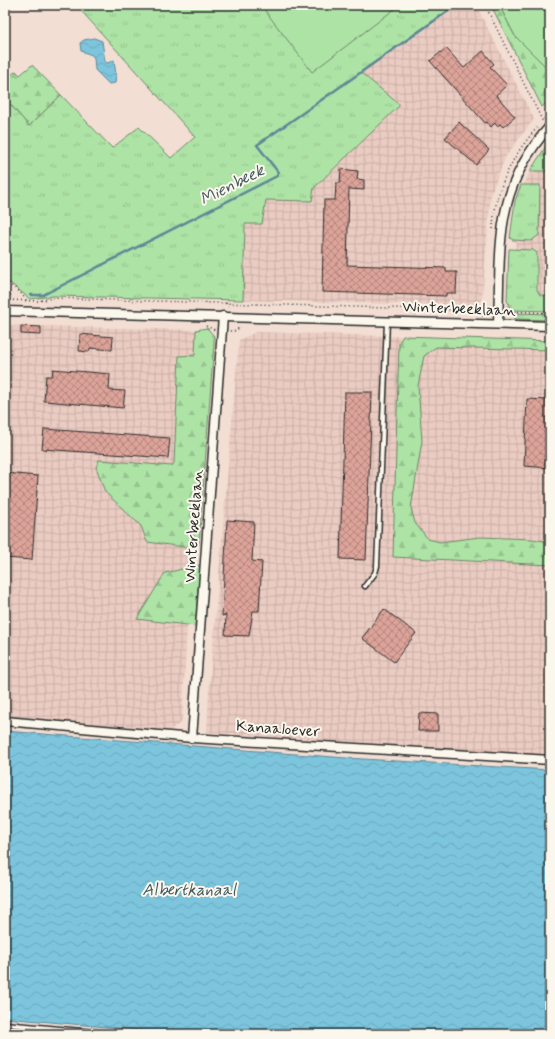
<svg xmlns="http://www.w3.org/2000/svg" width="555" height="1039" font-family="Mynerve,sans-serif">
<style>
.industrial{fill:url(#industrial-grid)}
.grass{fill:url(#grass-tufts);stroke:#6c8768}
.forest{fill:url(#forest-firs);stroke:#6c8768}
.garden{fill:#aee3a6;stroke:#6c8768}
.water{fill:url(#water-waves);stroke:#5c8796}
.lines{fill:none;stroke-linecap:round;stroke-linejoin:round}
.stream{stroke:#5c8796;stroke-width:2.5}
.building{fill:url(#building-cross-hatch);stroke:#2b2b2b}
.service-casing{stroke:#2b2b2b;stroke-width:7}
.minor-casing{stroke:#2b2b2b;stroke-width:11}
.path{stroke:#2b2b2b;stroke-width:1.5;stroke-dasharray:1 3;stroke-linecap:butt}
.service{stroke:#fbf7ec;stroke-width:4}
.minor{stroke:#fbf7ec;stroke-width:8}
.labels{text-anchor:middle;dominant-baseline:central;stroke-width:4;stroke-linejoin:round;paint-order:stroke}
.street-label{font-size:16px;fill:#2b2b2b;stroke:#fbf7ec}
.water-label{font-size:17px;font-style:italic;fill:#435960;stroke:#fbf7ec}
</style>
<defs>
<pattern id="industrial-grid" width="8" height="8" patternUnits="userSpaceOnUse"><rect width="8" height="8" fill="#ebccc2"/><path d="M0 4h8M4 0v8" fill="none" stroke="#caafa7"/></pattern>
<pattern id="grass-tufts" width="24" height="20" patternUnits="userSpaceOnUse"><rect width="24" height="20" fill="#aee3a6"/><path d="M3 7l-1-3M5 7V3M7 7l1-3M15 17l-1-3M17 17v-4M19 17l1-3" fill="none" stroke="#96c38f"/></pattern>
<pattern id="forest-firs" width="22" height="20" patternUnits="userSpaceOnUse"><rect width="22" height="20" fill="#aee3a6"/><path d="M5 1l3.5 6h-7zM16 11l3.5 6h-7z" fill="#96c38f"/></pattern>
<pattern id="water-waves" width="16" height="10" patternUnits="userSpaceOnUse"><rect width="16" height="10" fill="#7cc5dd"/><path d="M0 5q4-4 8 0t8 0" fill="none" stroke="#6ba9be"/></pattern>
<pattern id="building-cross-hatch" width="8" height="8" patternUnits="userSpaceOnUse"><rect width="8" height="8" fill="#dca399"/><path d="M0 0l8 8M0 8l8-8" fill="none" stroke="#b3857d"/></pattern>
</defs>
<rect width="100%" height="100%" fill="#f2ded3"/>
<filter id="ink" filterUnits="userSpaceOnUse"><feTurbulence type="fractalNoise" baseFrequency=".025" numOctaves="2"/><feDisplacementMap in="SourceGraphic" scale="8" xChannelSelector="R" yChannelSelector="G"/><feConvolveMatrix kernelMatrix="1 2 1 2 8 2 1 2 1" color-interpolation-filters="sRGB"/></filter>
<g filter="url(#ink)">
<g class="industrial">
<path d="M460 5H476L534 119 506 156 491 193 482 299 475 306 243 300 245 224 266 200 314 188 400 105 361 73Z"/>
<path d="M530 171H550V309L512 275 523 187Z"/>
<path d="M5 325 196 330 202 342 182 722 170 730 5 716Z"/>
<path d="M256 332 550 341V756L207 732 209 691 239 340Z"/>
</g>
<g class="grass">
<path d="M76 5H455L360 72 400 105 314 188 312 201 266 200 262 224H245L243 300 53 296 30 299 5 279V98L29 126 61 95 112 148 139 127 171 158 195 137Z"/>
<path d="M521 185H540L539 235 531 241 513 240 510 238 515 201Z"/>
<path d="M509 249 533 250 537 253V290L540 295H550V311L513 310 510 308 507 300Z"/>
<path d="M514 313 550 314V320L518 319H515Z"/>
</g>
<g class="forest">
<path d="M491 5H499L515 36 550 71V99L542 107Z"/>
<path d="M32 65 61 95 29 126 5 98V80L16 71 20 75Z"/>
<path d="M550 140V171H530Z"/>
<path d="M207 328 214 336V343L199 545 184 547 147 542 141 526 105 492 96 467 99 460 172 466 174 463 179 356 195 355 196 330Z"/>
<path d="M403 336 550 341V350L436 347 424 356 418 386 422 441 411 508 415 523 428 539 440 542 480 537 532 539 550 542V565L393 557 399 343Z"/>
<path d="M200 565 195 626 137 619 165 573Z"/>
</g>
<g class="garden">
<path d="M267 5H400L312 72 263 8Z"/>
<path d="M499 5H550V71L515 36Z"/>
</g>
<g class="water">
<path d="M94 38 102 41 105 62 108 63 114 60 116 76 115 83 109 84 95 70 94 58 92 55 81 51 80 43 84 40Z"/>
<path d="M5 731 346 758 550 770V1034H185L5 1018Z"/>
</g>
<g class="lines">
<g class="stream">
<path d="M5 295H10"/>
<path d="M31 295H43L277 176 278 172 257 145 457 5"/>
</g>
</g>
<g class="building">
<path d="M446 48 464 68 483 51 494 64 490 67 507 85 496 95 515 117 503 127 500 124 497 126 495 123 491 127 487 122 485 123 430 61Z"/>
<path d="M459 122 489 150 476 165 445 138Z"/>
<path d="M341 169 358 171 357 179 364 180V190L349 189 347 265 446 268V272H457L456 293H446V296L322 292 324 200H335L336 183H340Z"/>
<path d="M21 326 41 327V335L21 334Z"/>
<path d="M80 334 113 337 112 350 90 348 89 352 79 351Z"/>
<path d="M53 369 110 374 109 390 125 391 123 408 44 401 46 376H52Z"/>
<path d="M345 392H372L366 560 340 559Z"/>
<path d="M527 399 550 400V468L524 466Z"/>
<path d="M44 429 170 438 168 458 42 449Z"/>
<path d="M5 473 38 476 32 560 5 558Z"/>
<path d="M227 520 254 522 252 561 262 562 259 611H253L249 636 225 635 226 615 222 616Z"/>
<path d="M384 609 416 633 394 662 362 638Z"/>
<path d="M419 713 438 714V731H418Z"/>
</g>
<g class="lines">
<g class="service-casing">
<g id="service">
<path d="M365 586 375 573 377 566 387 322"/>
<path d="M5 1024 115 1034"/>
</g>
</g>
<g class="minor-casing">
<g id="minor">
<path d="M5 311 550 326"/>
<path d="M498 324C501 245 493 190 550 126"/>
<path d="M5 721 192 738 550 760"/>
<path d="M192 738 223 316"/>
</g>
</g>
<g class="path">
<path d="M485 5 543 122"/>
<path d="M544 119 550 113"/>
<path d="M493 229C494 192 512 155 537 128"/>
<path d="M5 281 20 292 27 301"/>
<path d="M5 300 39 301 52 298 490 311"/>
<path d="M226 303 230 309"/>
<path d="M507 306 514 317"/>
<path d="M506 311 550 313"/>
<path d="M482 316 490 305"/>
<path d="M206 326 215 330"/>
<path d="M230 331H234L241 327"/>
</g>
<use href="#service" class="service"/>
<use href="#minor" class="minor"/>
</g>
</g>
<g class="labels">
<g class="street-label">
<text transform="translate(459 309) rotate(2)">Winterbeeklaan</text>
<text transform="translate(194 526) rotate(-86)">Winterbeeklaan</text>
<text transform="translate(278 729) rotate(4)">Kanaaloever</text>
</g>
<g class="water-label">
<text transform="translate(232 185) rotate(-27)">Mienbeek</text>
<text x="189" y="890">Albertkanaal</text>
</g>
</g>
<rect width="555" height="1039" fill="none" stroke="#fbf7ec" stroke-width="20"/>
<rect x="10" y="10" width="535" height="1019" fill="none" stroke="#2b2b2b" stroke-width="1.5" filter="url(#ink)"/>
</svg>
